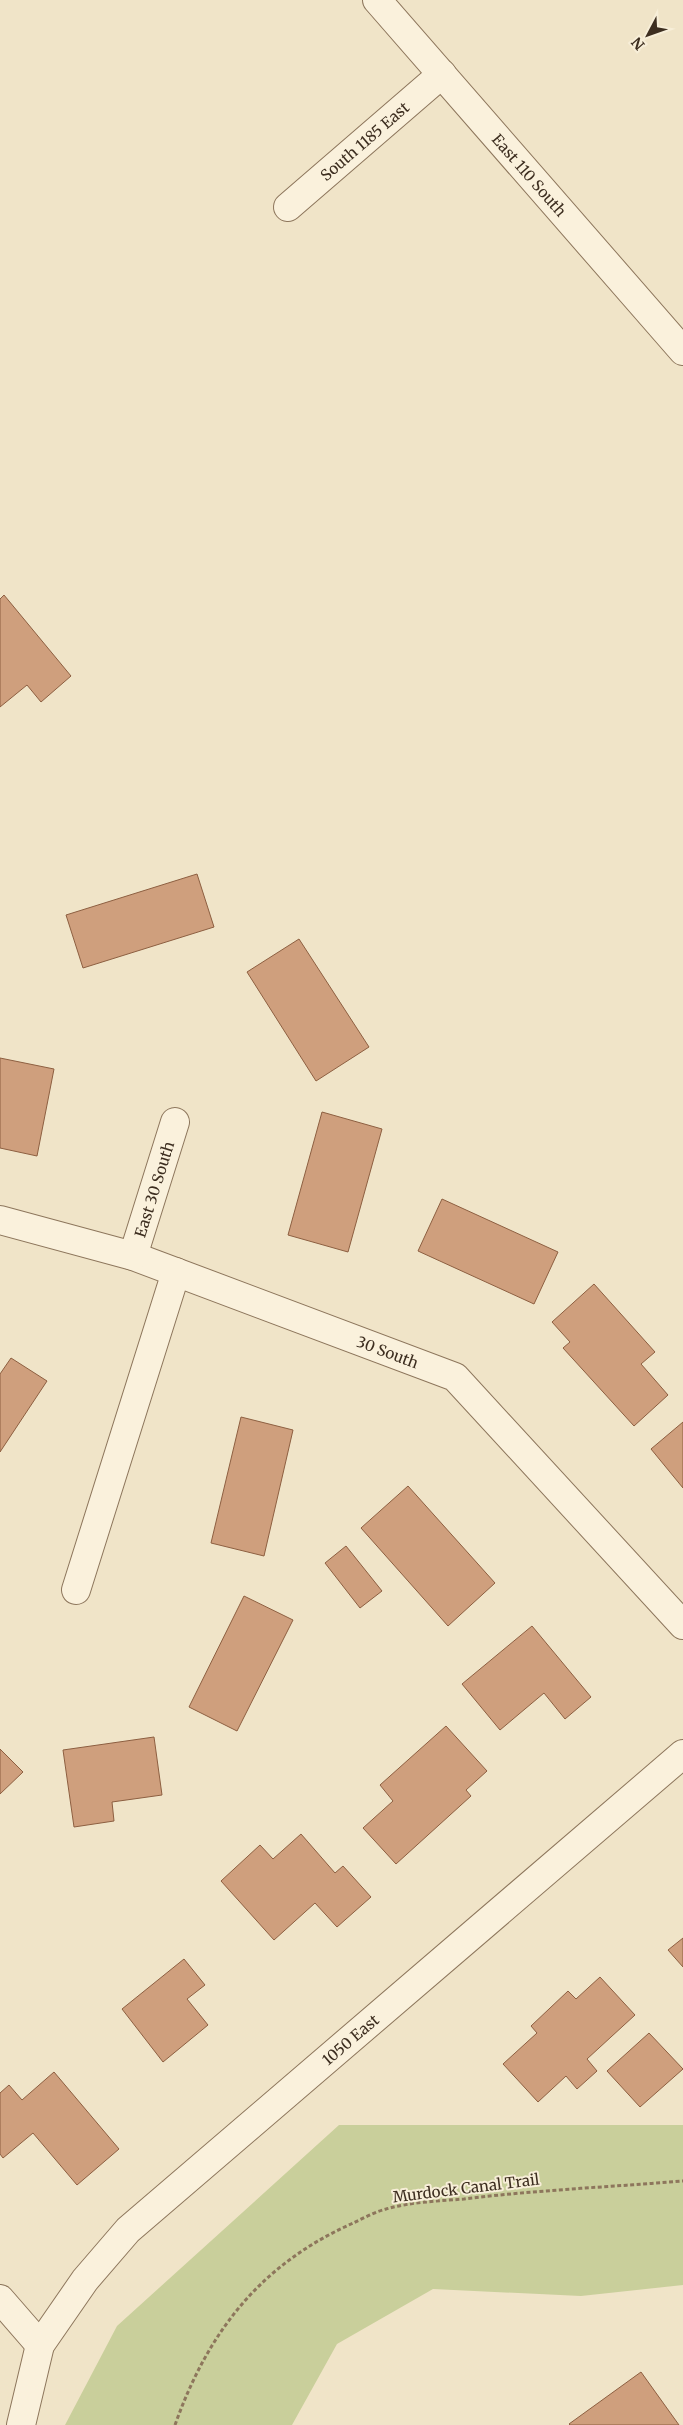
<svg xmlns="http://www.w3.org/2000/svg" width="683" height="2425" font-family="Merriweather,serif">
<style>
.green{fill:#c9cf9b}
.building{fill:#cf9f7d;stroke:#8d5f41}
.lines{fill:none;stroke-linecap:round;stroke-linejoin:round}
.minor-casing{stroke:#8d765c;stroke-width:30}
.tertiary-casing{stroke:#8d765c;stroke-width:30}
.path{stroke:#8d765c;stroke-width:3;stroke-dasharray:4 2.5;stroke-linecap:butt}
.minor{stroke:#faf1dc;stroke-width:28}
.tertiary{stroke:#faf1dc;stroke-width:28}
.labels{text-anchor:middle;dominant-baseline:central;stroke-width:4;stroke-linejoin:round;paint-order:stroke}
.street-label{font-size:15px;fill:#3d2e20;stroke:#f7eed8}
</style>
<rect width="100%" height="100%" fill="#f0e4c8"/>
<path class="green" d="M339 2125H683V2285L581 2296 433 2289 337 2344 292 2425H65L117 2326Z"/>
<g class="building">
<path d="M4 595 71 676 41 702 27 685 0 707V599Z"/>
<path d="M197 874 214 927 83 968 66 915Z"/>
<path d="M299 939 369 1047 316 1081 247 972Z"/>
<path d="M0 1058 54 1069 37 1156 0 1148Z"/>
<path d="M322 1112 382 1129 348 1252 288 1235Z"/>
<path d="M442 1199 558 1252 534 1304 418 1251Z"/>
<path d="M594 1284 655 1352 641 1364 668 1395 634 1426 563 1348 570 1342 552 1322Z"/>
<path d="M11 1358 47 1381 0 1452V1374Z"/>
<path d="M241 1417 293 1430 264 1556 211 1543Z"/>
<path d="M683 1422V1488L651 1449Z"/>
<path d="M408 1486 495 1583 448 1626 361 1528Z"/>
<path d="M346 1546 382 1591 360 1608 325 1563Z"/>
<path d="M244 1596 293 1620 237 1731 189 1707Z"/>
<path d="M532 1626 591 1697 565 1719 544 1693 500 1730 462 1684Z"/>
<path d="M446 1726 487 1771 466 1790 471 1796 396 1864 363 1828 393 1801 380 1785Z"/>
<path d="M154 1737 162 1795 112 1802 114 1821 74 1827 63 1750Z"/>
<path d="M0 1749 23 1772 0 1794Z"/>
<path d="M301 1834 335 1873 343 1866 371 1897 337 1927 315 1903 274 1940 221 1881 260 1845 273 1859Z"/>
<path d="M683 1938V1967L668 1950Z"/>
<path d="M184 1959 205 1985 187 1999 208 2025 163 2062 122 2009Z"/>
<path d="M600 1977 635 2015 587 2059 597 2071 577 2089 566 2076 538 2102 503 2064 537 2033 531 2026 568 1991 576 1999Z"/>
<path d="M649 2033 683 2069 640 2107 607 2071Z"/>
<path d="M54 2072 119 2149 77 2185 33 2133 3 2158 0 2154V2093L9 2085 22 2100Z"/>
<path d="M641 2372 679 2425H570L569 2424Z"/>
</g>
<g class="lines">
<g class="minor-casing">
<g id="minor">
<path id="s1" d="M377 0 683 351"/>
<path id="s2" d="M288 207 442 74"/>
<path id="s3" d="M0 1220 133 1256 455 1377 683 1625"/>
<path id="s4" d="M133 1256 175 1122"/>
<path d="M76 1590 176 1272"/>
<path d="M0 2299 40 2345"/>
</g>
</g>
<g class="tertiary-casing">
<g id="tertiary">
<path id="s5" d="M21 2425 40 2345 85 2280 128 2230 683 1754"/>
</g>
</g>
<path class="path" d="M175 2425C208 2332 260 2265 351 2224 362 2219 374 2212 386 2209 410 2202 439 2201 464 2199 537 2190 610 2187 683 2181"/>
<use href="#minor" class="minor"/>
<use href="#tertiary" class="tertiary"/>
</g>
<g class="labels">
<g class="street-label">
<text stroke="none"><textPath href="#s2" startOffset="101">South 1185 East</textPath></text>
<text stroke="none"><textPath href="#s1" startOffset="232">East 110 South</textPath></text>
<text stroke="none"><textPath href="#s4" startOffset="70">East 30 South</textPath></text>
<text stroke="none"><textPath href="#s3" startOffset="410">30 South</textPath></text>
<text stroke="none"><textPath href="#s5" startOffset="520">1050 East</textPath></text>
<text transform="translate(466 2188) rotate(-7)">Murdock Canal Trail</text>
</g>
</g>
<g transform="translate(648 35) rotate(229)" stroke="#f7eed8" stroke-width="4" paint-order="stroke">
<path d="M0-4L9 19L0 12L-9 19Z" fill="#3d2e20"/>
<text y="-8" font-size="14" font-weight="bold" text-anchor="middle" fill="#3d2e20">N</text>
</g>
</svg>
